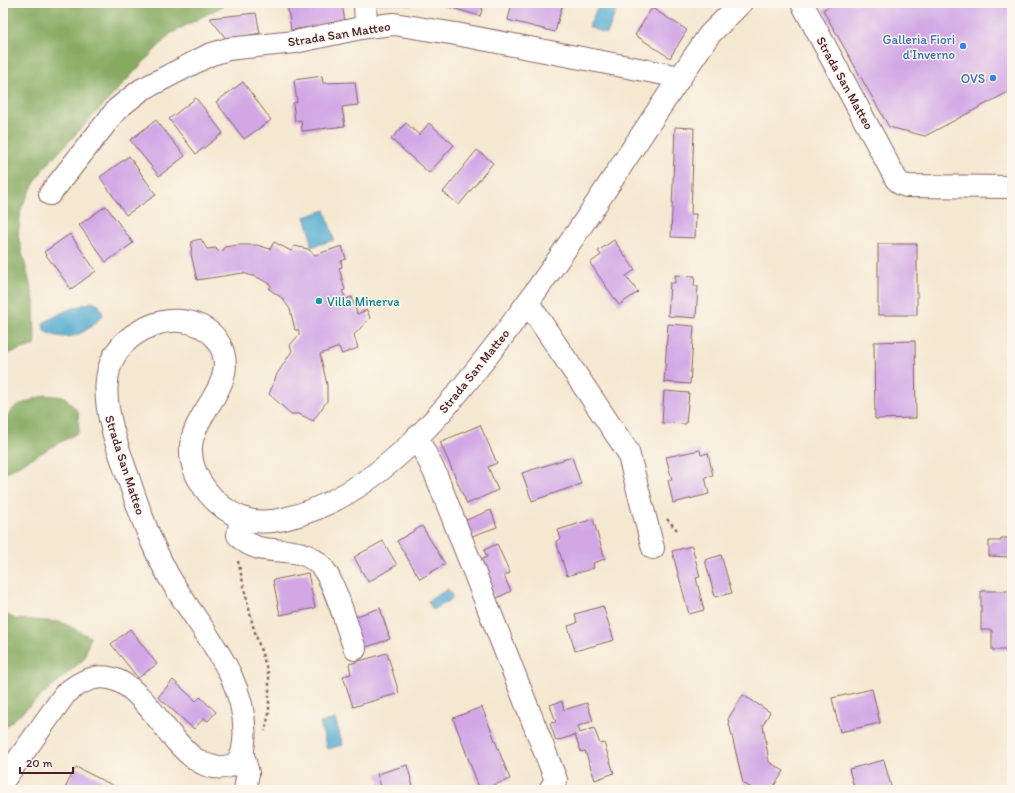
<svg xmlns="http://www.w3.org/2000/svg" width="1015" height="793" font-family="Itim,sans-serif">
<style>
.forest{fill:#86aa60;stroke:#686446}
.water{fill:#53abd0;stroke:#4e657e}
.building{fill:#d1a7e6}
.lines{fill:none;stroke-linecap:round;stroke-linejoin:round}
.minor-casing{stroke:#866565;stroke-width:24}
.path{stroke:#866565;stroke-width:2.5;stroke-dasharray:3 3;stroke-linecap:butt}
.minor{stroke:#fff;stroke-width:22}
.shop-dot{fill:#3f7fe0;stroke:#fbf7ec;stroke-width:1.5}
.culture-dot{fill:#0f9aa8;stroke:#fbf7ec;stroke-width:1.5}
.labels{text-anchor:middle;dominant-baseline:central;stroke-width:3;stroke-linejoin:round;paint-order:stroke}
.street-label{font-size:13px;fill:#4a1f2b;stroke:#fbf7ec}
.shop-label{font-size:13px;fill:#366cbe;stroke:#fbf7ec;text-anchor:end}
.culture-label{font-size:13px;fill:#0d838f;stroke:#fbf7ec;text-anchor:start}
</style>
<rect width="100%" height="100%" fill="#fbf7ec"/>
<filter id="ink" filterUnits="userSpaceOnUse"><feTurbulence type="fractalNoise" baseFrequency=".025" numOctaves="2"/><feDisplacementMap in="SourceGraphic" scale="8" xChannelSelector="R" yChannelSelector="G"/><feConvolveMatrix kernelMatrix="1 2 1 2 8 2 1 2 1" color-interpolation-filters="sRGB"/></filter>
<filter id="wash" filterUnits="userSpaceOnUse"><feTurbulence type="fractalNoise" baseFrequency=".012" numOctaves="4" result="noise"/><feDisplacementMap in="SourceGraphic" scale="16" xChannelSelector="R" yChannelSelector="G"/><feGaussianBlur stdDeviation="0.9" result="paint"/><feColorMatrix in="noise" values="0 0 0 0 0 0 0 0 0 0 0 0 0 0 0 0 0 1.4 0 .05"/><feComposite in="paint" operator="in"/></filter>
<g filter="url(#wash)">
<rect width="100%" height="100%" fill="#f5e8d1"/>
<g class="forest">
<path d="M3 3H228L170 34 43 169 31 189 21 209 18 236 34 300 35 345 3 355Z"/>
<path d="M45 395 65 397 78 412 79 432 3 474V420L16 406Z"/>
<path d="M3 613 16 619 61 622 90 637 84 659 3 729Z"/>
</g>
<g class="water">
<path d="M599 3H619L607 34 589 27Z"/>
<path d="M325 210 334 240 311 247 310 232 305 217Z"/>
<path d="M92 302 99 305 103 315C86 334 68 344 44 331L43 323 67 310Z"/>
<path d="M448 589 453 598 433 610 428 601Z"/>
<path d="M335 719 343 745 327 749 320 723Z"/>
</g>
<g id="blocks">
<g class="building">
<path d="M287 3H342L345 22 291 30Z"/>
<path d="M375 3H409V5L375 4Z"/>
<path d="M445 3H484L480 16 445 6Z"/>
<path d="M512 3H563L555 32 508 20Z"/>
<path d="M834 3H1012V90L925 136 889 127 823 10Z"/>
<path d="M652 8 687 30 670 58 635 35Z"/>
<path d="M256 13 260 33 227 40 210 18Z"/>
<path d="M322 76 323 83 355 82 358 105 342 107 345 126 302 131 301 120 295 121 293 103 297 102 294 80Z"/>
<path d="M243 82 271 120 244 139 216 102Z"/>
<path d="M196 98 223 133 196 154 169 119Z"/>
<path d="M156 120 185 156 159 176 130 140Z"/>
<path d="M406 123 419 135 429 123 454 145 429 173 391 139Z"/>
<path d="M675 127 694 128 691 214H696L695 238 671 237Z"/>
<path d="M477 150 493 163 459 205 443 192Z"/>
<path d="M129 156 156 195 126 215 100 177Z"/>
<path d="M106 206 133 243 106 262 79 225Z"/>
<path d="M70 234 96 271 71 289 44 252Z"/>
<path d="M201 239 207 249 216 248 217 251 224 250V247L238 245H257L270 249 274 242 291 251 294 246 308 249 315 255 342 246 346 259 341 261 342 267 339 268 345 290 342 291 346 299 352 297 357 314 367 310 370 318 354 335 358 348 342 354 339 347 320 354 327 385V401L313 421 299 414H291L269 394 277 374 292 351 290 345 299 335V330H295L290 309 282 298 269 289 271 285 259 278 243 273 197 280 191 254 192 241Z"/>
<path d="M614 240 635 270 626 276 638 292 619 305 590 263 601 255 598 251Z"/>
<rect x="878" y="244" width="39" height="71"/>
<path d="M675 275 695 276 694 286H698L696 318 668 316 670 283H675Z"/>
<path d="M668 324 694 326 690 384 664 382Z"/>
<path d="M915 341 916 418 875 419 874 342Z"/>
<path d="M664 391 689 393 686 424 662 423Z"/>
<path d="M480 425 497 463 488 467 498 490 467 504 440 442Z"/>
<path d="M700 450 701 455 708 453 713 476 705 477 709 494 673 503 668 480H672L666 457Z"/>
<path d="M572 457 581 484 532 501 522 473Z"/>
<path d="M491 510 497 527 472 536 466 520Z"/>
<path d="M593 519 605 559 593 563 594 568 567 576 556 541 561 539 558 530Z"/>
<path d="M422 526 445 564 420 579 397 541Z"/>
<path d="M1001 538H1012V564L1010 563V557L989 556V541H1001Z"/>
<path d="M383 541 397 565 368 582 354 557Z"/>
<path d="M497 544 510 573 504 576 511 591 495 599 478 561 487 557 484 550Z"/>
<path d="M692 546 700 577 696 578 704 610 689 614 672 551Z"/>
<path d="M721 555 732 593 715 597 705 560Z"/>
<path d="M308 573 315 608 280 615 273 580Z"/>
<path d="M981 591H1011L1012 650H992V630H981Z"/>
<path d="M603 606 614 640 575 651 568 626 577 623 575 614Z"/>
<path d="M380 608 390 639 361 649 351 618Z"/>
<path d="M130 629 157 664 138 678 111 644Z"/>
<path d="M387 653 399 693 353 707 343 676 351 674 349 664Z"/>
<path d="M173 680 196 701 200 697 216 712 208 721 204 718 194 729 158 697Z"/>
<path d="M872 689 880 723 840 732 832 698Z"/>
<path d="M743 695 770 712 763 725 769 762 784 771 771 790H755L743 783 728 719Z"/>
<path d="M562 701 564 710 587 703 593 721 578 726 580 733 594 728 600 744 604 743 614 773 595 780 585 751 581 752 575 735 556 741 550 723 556 722 550 705Z"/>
<path d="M482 707 510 779 480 790 453 718Z"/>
<path d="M884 760 892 790H855L849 769Z"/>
<path d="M407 765 414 790H382L377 774Z"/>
<path d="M76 767 116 787 114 790H64Z"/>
</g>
</g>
</g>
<g filter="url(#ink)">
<use href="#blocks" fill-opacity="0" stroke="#866565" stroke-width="1"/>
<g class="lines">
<g class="minor-casing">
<g id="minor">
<path d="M365 3 366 27"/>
<path d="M802 3 896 179 901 184 907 186 1012 187"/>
<path d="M50 194 117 109 141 90 209 55 228 49 295 42 366 27 394 24 456 34 680 77"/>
<path d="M528 303 628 452 653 548"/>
<path d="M417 437 436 475 556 780 550 790"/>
<path d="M241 518 238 535C261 562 296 539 321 566 335 581 347 628 355 649"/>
<path d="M243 755 248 773 245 790"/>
<path d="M3 781 65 694C146 625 166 793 235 764 242 757 243 751 244 742 250 677 197 627 168 575 151 544 140 513 129 480 111 427 79 354 153 325 168 319 187 319 202 327 213 333 219 340 223 352 234 387 194 413 191 446 189 476 214 507 242 518 255 523 271 522 284 519 378 497 446 410 502 337 536 292 569 245 600 198 636 143 672 89 709 35L741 3"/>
</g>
</g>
<g class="path">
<path d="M667 519 677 530"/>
<path d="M238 561 253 626 269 676V713L265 731"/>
</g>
<use href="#minor" class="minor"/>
</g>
</g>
<g class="shop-dot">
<circle cx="963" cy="46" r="4"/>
<circle cx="993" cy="78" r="4"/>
</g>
<circle class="culture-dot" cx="319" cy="301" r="4"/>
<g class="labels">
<g class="street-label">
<text transform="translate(339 34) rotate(-9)">Strada San Matteo</text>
<text transform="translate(845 83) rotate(61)">Strada San Matteo</text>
<text transform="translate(474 371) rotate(-51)">Strada San Matteo</text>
<text transform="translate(125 465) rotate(72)">Strada San Matteo</text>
</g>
<g class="shop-label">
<text x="955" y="39">Galleria Fiori<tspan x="955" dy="15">d'Inverno</tspan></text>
<text x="985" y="78">OVS</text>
</g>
<g class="culture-label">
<text x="327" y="301">Villa Minerva</text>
</g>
</g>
<rect width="1015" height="793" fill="none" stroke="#fbf7ec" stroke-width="16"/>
<path d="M20 767v6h53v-6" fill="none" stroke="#4a1f2b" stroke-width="2"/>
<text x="26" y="767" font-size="12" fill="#4a1f2b" stroke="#fbf7ec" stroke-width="3" paint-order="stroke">20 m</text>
</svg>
